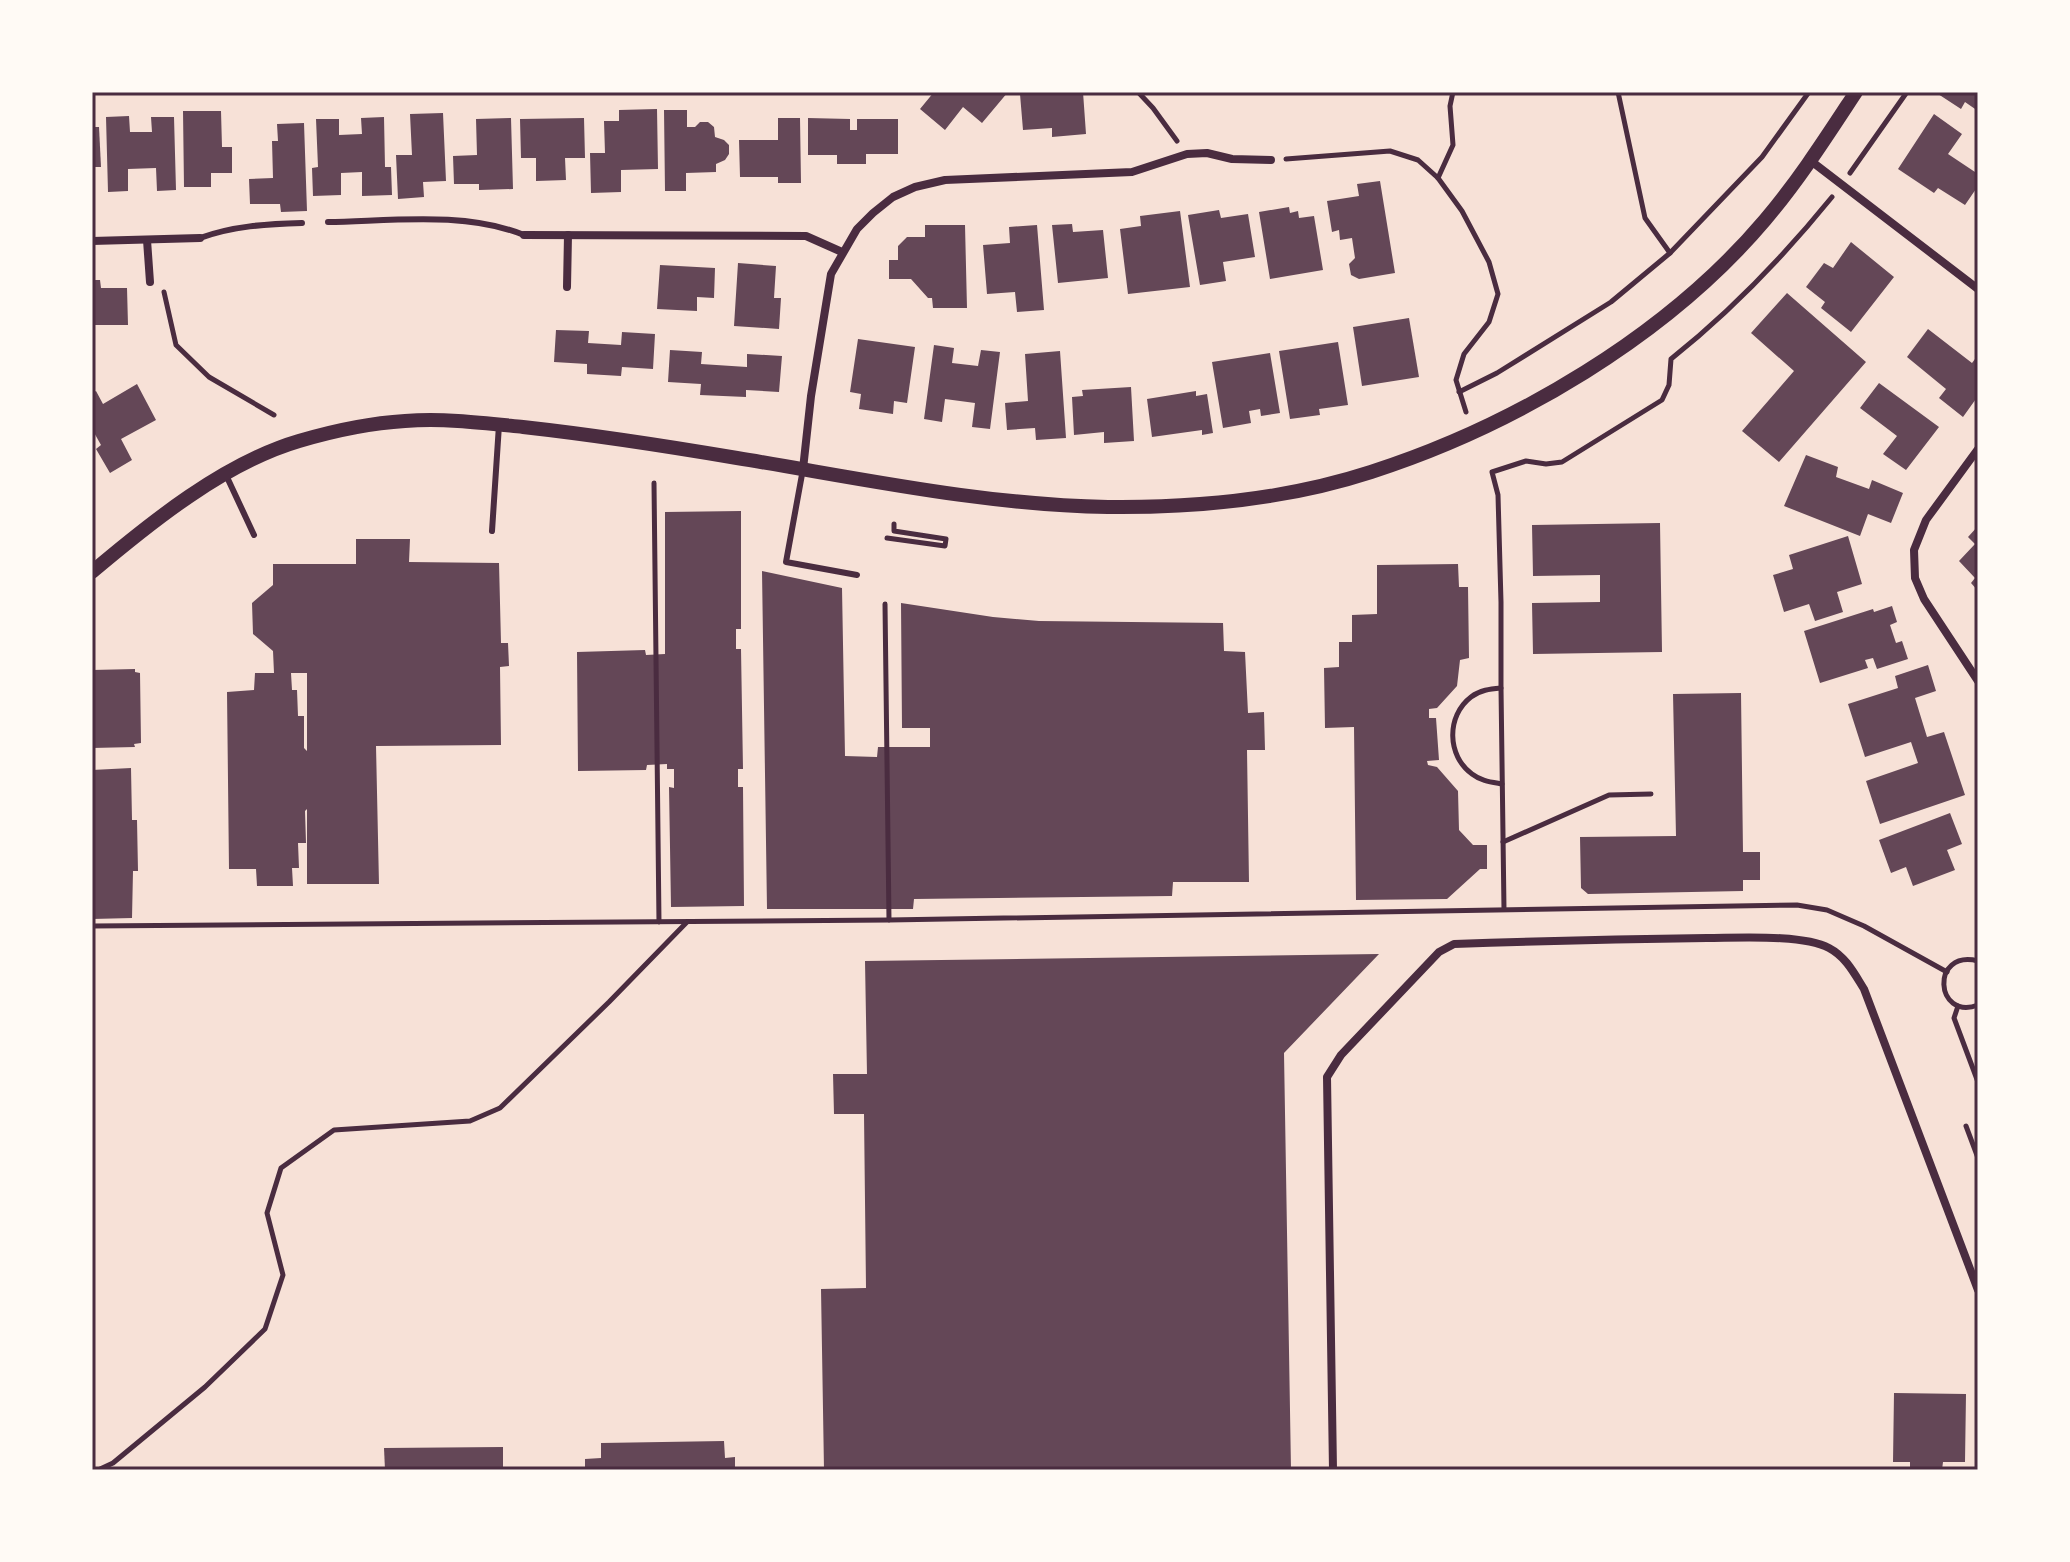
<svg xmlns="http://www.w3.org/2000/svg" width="2070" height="1562" font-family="Arial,sans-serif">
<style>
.building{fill:#644757;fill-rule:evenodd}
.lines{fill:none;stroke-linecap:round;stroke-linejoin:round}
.path{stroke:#4a2c40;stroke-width:5}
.service{stroke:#4a2c40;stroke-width:6}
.minor{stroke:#4a2c40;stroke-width:8}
.tertiary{stroke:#4a2c40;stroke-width:14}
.neatline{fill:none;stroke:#4a2c40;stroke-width:3}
</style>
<rect width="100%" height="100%" fill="#f7e1d7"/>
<g class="building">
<path d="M934 92H1008L982 123 963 107 945 130 920 109Z"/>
<path d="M1040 92H1083L1086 134 1052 137V128L1023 130 1020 94Z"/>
<path d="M1935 92H1978V111L1965 102 1961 109Z"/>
<path d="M657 109 658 169 621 170V192L591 193 590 153H605L604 121H619V110Z"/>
<path d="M664 110H687V127H695L700 122H708L714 127 715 137 724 140 729 145V154L725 160 716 164V172L686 173V191H665Z"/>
<path d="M183 111H221L222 147H232V173H211V187H184Z"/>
<path d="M443 113 446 181 423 182 424 197 398 199 396 155H412L410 114Z"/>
<path d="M1934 114 1962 134 1948 154 1978 174V186L1965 205 1938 188 1934 193 1898 169Z"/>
<path d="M129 116 130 132H152L151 117H174L176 190 157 191 156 168 128 169V191L108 192 106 117Z"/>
<path d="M384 117 385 167H391L392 195 362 196V172L341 173V195L313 196 312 168 318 167 316 119H339V135L362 134 361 118Z"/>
<path d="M511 118 513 189 479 190V184H454L453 156 477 155 476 119Z"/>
<path d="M584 118 585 158H565L566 180 536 181V158H521L520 119Z"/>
<path d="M778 118H800L801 183H778V177H740L739 140H778Z"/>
<path d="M808 118 850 119V130H857V119H898V154H866V164H837V155H808Z"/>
<path d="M304 123 307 211 281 212 280 204H250L249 179 273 178 272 141H278L277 124Z"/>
<path d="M92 127H99L101 167H92Z"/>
<path d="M1380 181 1395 273 1359 279 1351 275 1349 264 1355 258 1352 238 1340 240 1339 230 1332 232 1327 201 1359 196 1357 184Z"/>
<path d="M1289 207 1290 213 1298 211 1299 218 1314 216 1323 270 1270 279 1259 212Z"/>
<path d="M1219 210 1221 218 1248 214 1255 257 1223 262 1226 281 1200 285 1188 215Z"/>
<path d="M1180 211 1190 287 1128 294 1120 229 1141 226 1140 216Z"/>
<path d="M1072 224 1073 232 1103 230 1108 278 1058 283 1052 225Z"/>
<path d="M925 225H965L967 308H933L932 298H928L911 279H889V260H898V246L907 237H925Z"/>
<path d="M1037 225 1044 310 1017 312 1015 292 987 294 983 245 1010 243 1009 227Z"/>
<path d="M1851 242 1894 277 1851 332 1821 308 1825 302 1806 287 1824 263 1833 268Z"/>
<path d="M738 263 776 266 774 298H781L779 329 734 326Z"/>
<path d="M660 265 715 268 714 298 697 297V311L657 309Z"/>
<path d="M92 280H100L101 288H127L128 325H92Z"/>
<path d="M1787 293 1866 362 1779 462 1742 431 1794 371 1751 333Z"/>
<path d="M1409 318 1419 377 1362 386 1353 327Z"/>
<path d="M1928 329 1972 363 1978 355V396L1963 417 1939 398 1946 389 1907 357Z"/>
<path d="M556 330 589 331 588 343 621 345 622 332 655 334 653 369 622 367 621 376 587 374V364L554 362Z"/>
<path d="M858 339 915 347 907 403 894 401 893 414 859 409 861 394 850 392Z"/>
<path d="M1338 342 1348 405 1319 409 1320 415 1290 419 1279 351Z"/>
<path d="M934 345 954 348 952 363 978 366 981 350 1000 352 990 429 972 427 975 403 945 399 942 422 924 419Z"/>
<path d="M670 350 702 352 701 364 747 367V354L782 356 779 392 746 390V397L700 395 701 384 668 382Z"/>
<path d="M1060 351 1066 438 1036 440 1035 428 1007 430 1005 403 1028 401 1025 354Z"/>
<path d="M1270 353 1280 413 1261 416 1260 409 1249 411 1251 423 1223 428 1212 362Z"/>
<path d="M1879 383 1939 427 1906 470 1883 454 1897 436 1860 408Z"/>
<path d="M137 384 156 420 121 439 132 460 110 473 96 449 101 445 92 429V393L96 391 103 404Z"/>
<path d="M1131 387 1134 441 1104 443V432L1074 435 1072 397 1083 396 1082 390Z"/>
<path d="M1196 391V396L1207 394 1213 433 1202 435V430L1152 437 1147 399Z"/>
<path d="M1806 455 1838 467 1836 477 1869 489 1872 480 1903 493 1891 523 1868 514 1860 536 1784 506Z"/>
<path d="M741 511V629H736V649H741L743 769H738V787H743L744 906 671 907 669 787 674 788V769H667V764L647 765 646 770 578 771 577 652 645 650 646 655 665 654V512Z"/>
<path d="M1660 523 1662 652 1533 654 1532 603 1600 602V575L1533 576 1532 525Z"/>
<path d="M1978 526V591L1971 583 1975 578 1959 561 1975 544 1968 537Z"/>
<path d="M1848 536 1862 584 1837 592 1843 612 1815 621 1809 604 1784 612 1773 575 1793 569 1789 555Z"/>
<path d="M356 539H410L409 562 499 563 501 643H508L509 666 500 667 501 745 376 746 379 884H307V809L305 811 306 843H298L299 868H292L293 886H257L256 869H229L227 692 254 690 255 673H274L273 651 253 634 252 603 273 585V564H356ZM291 673H307V751L304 748V716H298L297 690H292Z"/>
<path d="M1458 564 1459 587H1468L1469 658 1460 660 1457 686 1437 708 1429 709V718H1436L1439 760 1427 761 1428 765 1437 767 1458 791 1459 830 1473 845H1487V869H1480L1447 899 1356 900 1354 727 1325 728 1324 668 1339 667V642H1352V615L1377 614V565Z"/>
<path d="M762 571 842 588 845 756 877 757 878 747H930V728H902L901 603 993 617 1039 621 1223 623 1224 651 1245 652 1248 713 1264 712 1265 750H1247L1249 882H1173L1172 896 914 899 913 909H767Z"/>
<path d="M1892 606 1897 622 1890 625 1896 643 1902 641 1908 659 1877 669 1873 658 1865 660 1868 668 1820 683 1804 631 1873 609 1874 612Z"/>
<path d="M1928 665 1936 691 1915 698 1927 737 1944 732 1965 795 1880 824 1866 781 1918 763 1911 742 1865 757 1848 704 1898 688 1895 676Z"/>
<path d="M135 669V672L140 673 141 743 134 744 135 747 92 748V670Z"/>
<path d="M1741 693 1743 852H1760V880H1743V891L1588 894 1581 888 1580 837 1676 836 1673 694Z"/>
<path d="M131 768 132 820H137L138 871H133L132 918 92 919V770Z"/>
<path d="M1950 813 1962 844 1947 850 1955 870 1913 886 1906 867 1891 873 1879 840Z"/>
<path d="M1379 954 1284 1053 1291 1470H824L821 1289 866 1288 864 1114H834L833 1074H867L865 961Z"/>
<path d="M1894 1393 1966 1394 1965 1462H1943L1942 1470H1910V1462H1893Z"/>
<path d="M724 1441 725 1458 735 1457V1470H585V1459L601 1458V1443Z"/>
<path d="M503 1447V1470H385L384 1448Z"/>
</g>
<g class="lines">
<g class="path">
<path d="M1138 92 1153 108 1177 141"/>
<path d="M1618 92 1645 218 1670 253"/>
<path d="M1286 159 1390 151 1418 160 1438 178 1462 211 1489 262 1498 294 1489 322 1464 354 1456 380 1466 412"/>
<path d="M1850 173 1907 92"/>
<path d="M1438 178 1453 145 1450 106 1453 92"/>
<path d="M164 292 176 345 209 377 274 415"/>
<path d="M1459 392 1497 373 1611 302 1670 253 1762 157 1809 92"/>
<path d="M654 483 659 922"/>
<path d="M887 538 945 546 946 539 894 531V524"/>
<path d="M885 604 889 920"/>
<path d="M1501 688C1490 689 1480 690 1471 697 1446 716 1447 756 1472 774 1481 781 1491 782 1502 784"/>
<path d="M1503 842 1609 795 1651 794"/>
<path d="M1504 909 1501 688V602L1498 495 1492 472 1526 461 1546 464 1562 462 1662 400 1669 385 1671 359C1730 312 1784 256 1832 197"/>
<path d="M92 926 889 920 1797 905 1827 910 1864 926 1947 972"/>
<path d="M1978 961C1930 949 1935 1021 1978 1005"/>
<path d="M1958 1006 1954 1018 1978 1082"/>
<path d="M1966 1126 1978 1158"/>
<path d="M98 1470 113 1463 205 1387 265 1329 283 1275 267 1213 281 1168 334 1130 470 1121 500 1108 609 1002 687 922"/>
</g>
<g class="service">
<path d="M328 222C391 221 465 211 524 235"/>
<path d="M200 238C233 226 266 224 302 223"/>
<path d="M803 469 786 562 857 575"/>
<path d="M226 475 254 535"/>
<path d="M492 531 499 425"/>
</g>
<g class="minor">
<path d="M1811 161 1978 289"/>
<path d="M524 235 806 236 842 252"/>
<path d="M147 240 150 282"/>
<path d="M92 241 200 238"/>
<path d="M567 287 568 235"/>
<path d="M1978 449 1926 520 1914 550 1915 578 1924 599 1978 681"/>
<path d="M803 469 811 396 831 274 857 229 873 213 893 197 915 187 945 180 1132 172 1187 154 1207 153 1232 159 1271 160"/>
<path d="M1333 1470 1327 1077 1341 1055 1439 952 1454 944C1538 941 1622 939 1707 938 1737 938 1803 934 1829 948 1846 957 1854 973 1864 989L1978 1290"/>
</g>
<path class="tertiary" d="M92 572C150 523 224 463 299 441 333 431 370 423 405 421 445 418 484 423 523 427 595 435 666 446 737 458 859 478 984 505 1108 507 1195 508 1288 499 1371 472 1514 426 1667 336 1765 220 1799 180 1827 136 1856 92"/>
</g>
<rect width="2070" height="1562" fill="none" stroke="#fffaf5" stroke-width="188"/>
<rect x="94" y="94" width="1882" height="1374" class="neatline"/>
</svg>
